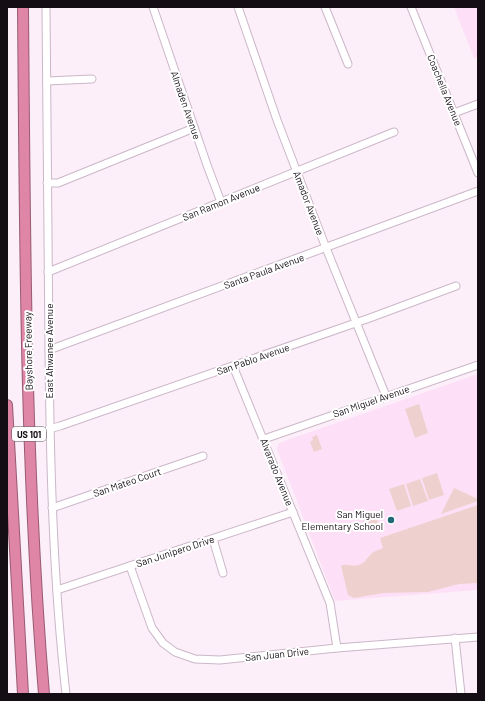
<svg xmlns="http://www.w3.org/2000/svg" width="485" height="701" font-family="Barlow,sans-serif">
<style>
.built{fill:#fde0f7}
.green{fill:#eed1cf}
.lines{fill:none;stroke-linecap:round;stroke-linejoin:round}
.minor-casing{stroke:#ccb7c8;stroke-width:9}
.highway-casing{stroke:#985b72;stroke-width:12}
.minor{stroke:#fff;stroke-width:7}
.highway{stroke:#df85a5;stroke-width:10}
.poi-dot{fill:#206875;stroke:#fff;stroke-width:1.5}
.labels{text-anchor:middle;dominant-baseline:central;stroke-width:4;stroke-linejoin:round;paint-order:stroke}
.shield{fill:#fff;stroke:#5a565a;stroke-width:1}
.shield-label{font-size:9px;font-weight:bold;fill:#140d13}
.street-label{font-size:10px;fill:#140d13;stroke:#fff}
.poi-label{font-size:10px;fill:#140d13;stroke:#fff;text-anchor:end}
</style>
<rect width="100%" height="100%" fill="#fceff9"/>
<g class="built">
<path d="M454 7H478V57L474 58Z"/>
<path d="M478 374V590L335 601 277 449 278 444 284 441Z"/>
</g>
<g class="green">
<path d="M419 404 428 433 415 438 405 409Z"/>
<path d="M317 435 322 449 314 452 310 442 313 440 312 437Z"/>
<path d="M437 473 444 495 429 500 422 478Z"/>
<path d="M420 479 428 501 413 506 406 484Z"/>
<path d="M404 484 411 506 397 511 389 489Z"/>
<path d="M454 488 478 499V501L441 514Z"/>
<path d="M478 505V583L459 584 428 592 384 593 354 598 348 595 341 566C346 563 353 567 359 565 367 562 368 555 374 552 376 550 380 550 383 548L380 538Z"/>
<path d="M375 512 379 528 366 531 362 515Z"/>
</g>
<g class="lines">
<g class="minor-casing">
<g id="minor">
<path d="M46 7C47 121 48 235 49 349 50 464 53 579 66 694"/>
<path d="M153 7 207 165 221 202"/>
<path d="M238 7 277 120 326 248 386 396"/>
<path d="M325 7 348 64"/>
<path d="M411 7 478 173"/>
<path d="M47 81 92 79"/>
<path d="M454 113 478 104"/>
<path d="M47 183H58L194 128"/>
<path d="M48 272 394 132"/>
<path d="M49 350 478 191"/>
<path d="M233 366 330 603 337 648"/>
<path d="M49 429 60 426 367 319 456 286"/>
<path d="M264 439 478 365"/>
<path d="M52 508 203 456"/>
<path d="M213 539 223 573"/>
<path d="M130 566 152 628 163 643 175 652 195 659 220 660 337 648 478 637"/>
<path d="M57 590 293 512"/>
<path d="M455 638 461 694"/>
</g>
</g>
<g class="highway-casing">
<g id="highway">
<path d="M23 7C25 236 25 466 44 694"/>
<path d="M7 405 23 694"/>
</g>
</g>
<use href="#minor" class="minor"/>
<use href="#highway" class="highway"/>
</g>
<circle class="poi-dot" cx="391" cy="520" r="4"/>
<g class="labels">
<rect class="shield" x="12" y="427" width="34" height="14" rx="3"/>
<g class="shield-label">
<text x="29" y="434">US 101</text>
</g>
<g class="street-label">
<text transform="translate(445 90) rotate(68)">Coachella Avenue</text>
<text transform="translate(186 105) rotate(71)">Almaden Avenue</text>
<text transform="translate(221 202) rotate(-22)">San Ramon Avenue</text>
<text transform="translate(309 203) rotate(69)">Amador Avenue</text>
<text transform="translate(264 271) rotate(-20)">Santa Paula Avenue</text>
<text transform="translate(28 351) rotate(-91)">Bayshore Freeway</text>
<text transform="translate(49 351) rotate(-90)">East Ahwanee Avenue</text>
<text transform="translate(253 359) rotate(-19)">San Pablo Avenue</text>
<text transform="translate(371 401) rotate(-19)">San Miguel Avenue</text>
<text transform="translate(277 472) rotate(68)">Alvarado Avenue</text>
<text transform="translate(127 482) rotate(-19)">San Mateo Court</text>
<text transform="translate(175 551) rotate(-18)">San Junipero Drive</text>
<text transform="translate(277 654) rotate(-6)">San Juan Drive</text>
</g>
<g class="poi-label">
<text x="383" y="514">San Miguel<tspan x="383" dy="12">Elementary School</tspan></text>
</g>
</g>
<rect width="485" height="701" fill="none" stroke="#140d13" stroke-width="16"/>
</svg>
